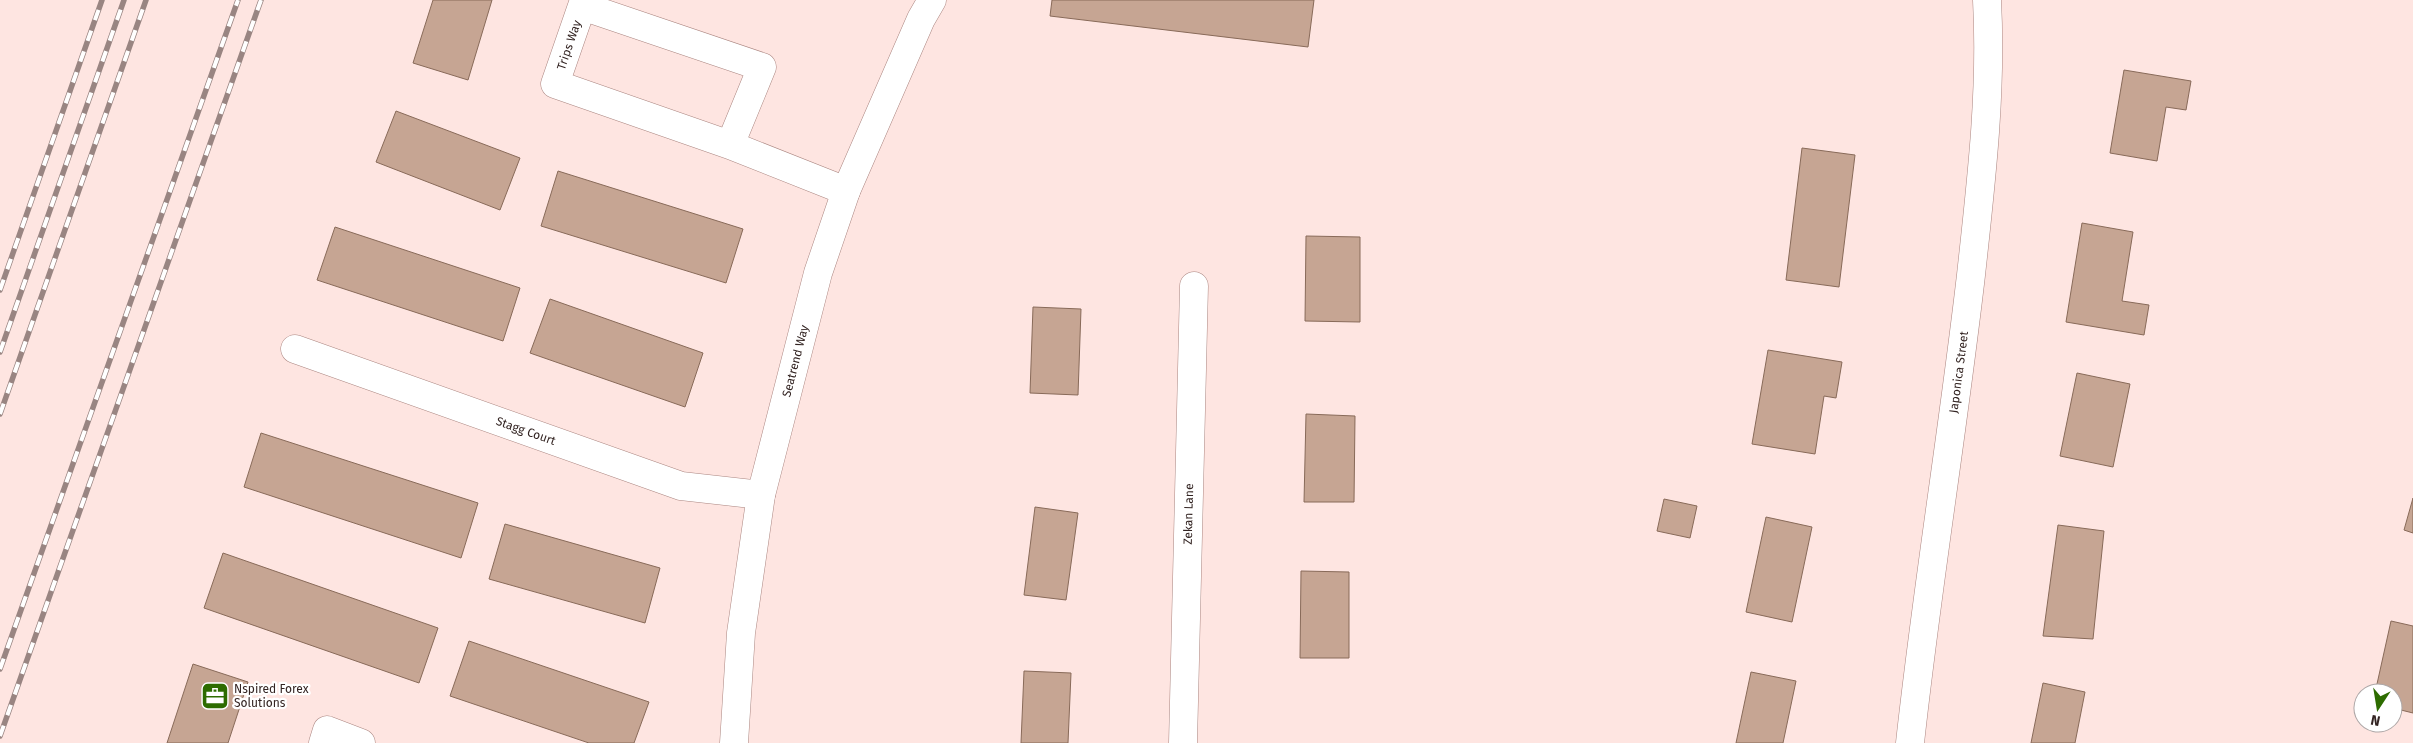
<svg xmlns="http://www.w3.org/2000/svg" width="2413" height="743" font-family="'Fira Sans',sans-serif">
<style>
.building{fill:#c6a593;stroke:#886a59}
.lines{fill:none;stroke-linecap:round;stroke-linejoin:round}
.minor-casing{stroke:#ab8681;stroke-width:29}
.minor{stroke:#fff;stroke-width:28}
.rail-casing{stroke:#998582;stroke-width:5.5}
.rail{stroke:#fff;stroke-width:4;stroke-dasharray:11;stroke-linecap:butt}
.labels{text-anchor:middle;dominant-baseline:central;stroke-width:4.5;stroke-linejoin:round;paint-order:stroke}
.street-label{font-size:12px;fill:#332422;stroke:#fff}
.poi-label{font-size:12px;fill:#332422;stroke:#fff;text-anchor:start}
</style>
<rect width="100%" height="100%" fill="#fee5e1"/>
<g class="building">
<path d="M433 0H492L468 80 413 63Z"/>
<path d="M1052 0H1314L1308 47 1050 16Z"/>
<path d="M2124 70 2191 81 2186 110 2166 107 2157 161 2110 153Z"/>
<path d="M396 111 520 158 500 210 376 162Z"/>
<path d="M1802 148 1855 155 1839 287 1786 280Z"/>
<path d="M558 171 743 229 726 283 541 226Z"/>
<path d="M2082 223 2133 232 2122 301 2149 305 2144 335 2066 322Z"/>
<path d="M335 227 520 288 503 341 317 280Z"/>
<path d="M1306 236 1360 237V322L1305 321Z"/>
<path d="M550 299 703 353 685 407 530 353Z"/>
<path d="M1033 307 1081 309 1078 395 1030 393Z"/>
<path d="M1768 350 1842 362 1836 398 1824 396 1815 454 1752 444Z"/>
<path d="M2077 373 2130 384 2113 467 2060 456Z"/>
<path d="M1306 414 1355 416 1354 502H1304Z"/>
<path d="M261 433 478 503 461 558 244 487Z"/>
<path d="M2413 498V533L2404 530Z"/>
<path d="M1664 499 1697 506 1690 538 1657 531Z"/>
<path d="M1035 507 1078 513 1066 600 1024 595Z"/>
<path d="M1766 517 1812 527 1792 622 1746 612Z"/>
<path d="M505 524 660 568 645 623 489 579Z"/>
<path d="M2058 525 2104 531 2093 639 2043 636Z"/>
<path d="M223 553 438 628 419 683 204 608Z"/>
<path d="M1301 571 1349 572V658H1300Z"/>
<path d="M2391 621 2413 626V713L2393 708V693H2375Z"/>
<path d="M469 641 649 702 634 743H589L450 696Z"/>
<path d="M193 664 248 682 228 743H167Z"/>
<path d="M1024 671 1071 673 1068 743H1021Z"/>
<path d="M1751 672 1796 681 1783 743H1736Z"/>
<path d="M2043 683 2085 692 2075 743H2031Z"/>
</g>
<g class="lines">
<g class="minor-casing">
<g id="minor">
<path d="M730 145 762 67 582 6 555 84 730 145 846 191"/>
<path id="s1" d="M295 349 681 486 761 495"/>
<path d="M323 743 327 730 361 743"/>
<path id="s2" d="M734 743 741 633 761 495 818 273 846 191 921 19 932 0"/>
<path id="s3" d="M1183 743 1194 286"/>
<path id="s4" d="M1910 743C1927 587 1953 431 1971 275 1981 183 1992 92 1987 0"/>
</g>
</g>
<use href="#minor" class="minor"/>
<g class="rail-casing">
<g id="rail">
<path d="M0 290 102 0"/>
<path d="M0 352 124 0"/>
<path d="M0 414 146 0"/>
<path d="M0 669 238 0"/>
<path d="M0 736 261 0"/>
</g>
</g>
<use href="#rail" class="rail"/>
</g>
<defs>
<g id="office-square" transform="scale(1.4375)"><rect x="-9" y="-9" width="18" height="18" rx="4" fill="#2d6c00" stroke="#fff"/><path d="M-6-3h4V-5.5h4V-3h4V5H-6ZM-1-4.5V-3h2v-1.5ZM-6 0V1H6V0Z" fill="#fff"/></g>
</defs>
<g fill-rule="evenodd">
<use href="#office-square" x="215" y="696"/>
</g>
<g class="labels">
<g class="street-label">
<text transform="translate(569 45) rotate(-71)">Trips Way</text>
<text stroke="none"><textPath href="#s2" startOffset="388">Seatrend Way</textPath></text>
<text stroke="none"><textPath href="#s4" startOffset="374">Japonica Street</textPath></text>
<text stroke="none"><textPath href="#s1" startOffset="245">Stagg Court</textPath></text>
<text stroke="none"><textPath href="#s3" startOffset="229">Zekan Lane</textPath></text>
</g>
<g class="poi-label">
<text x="234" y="689">Nspired Forex<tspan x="234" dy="14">Solutions</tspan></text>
</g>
</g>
<g transform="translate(2378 708) rotate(192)"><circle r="24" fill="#ffffff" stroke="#ada7a7"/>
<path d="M0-4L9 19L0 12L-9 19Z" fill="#2d6c00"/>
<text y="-8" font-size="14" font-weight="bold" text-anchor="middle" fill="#332422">N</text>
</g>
</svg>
